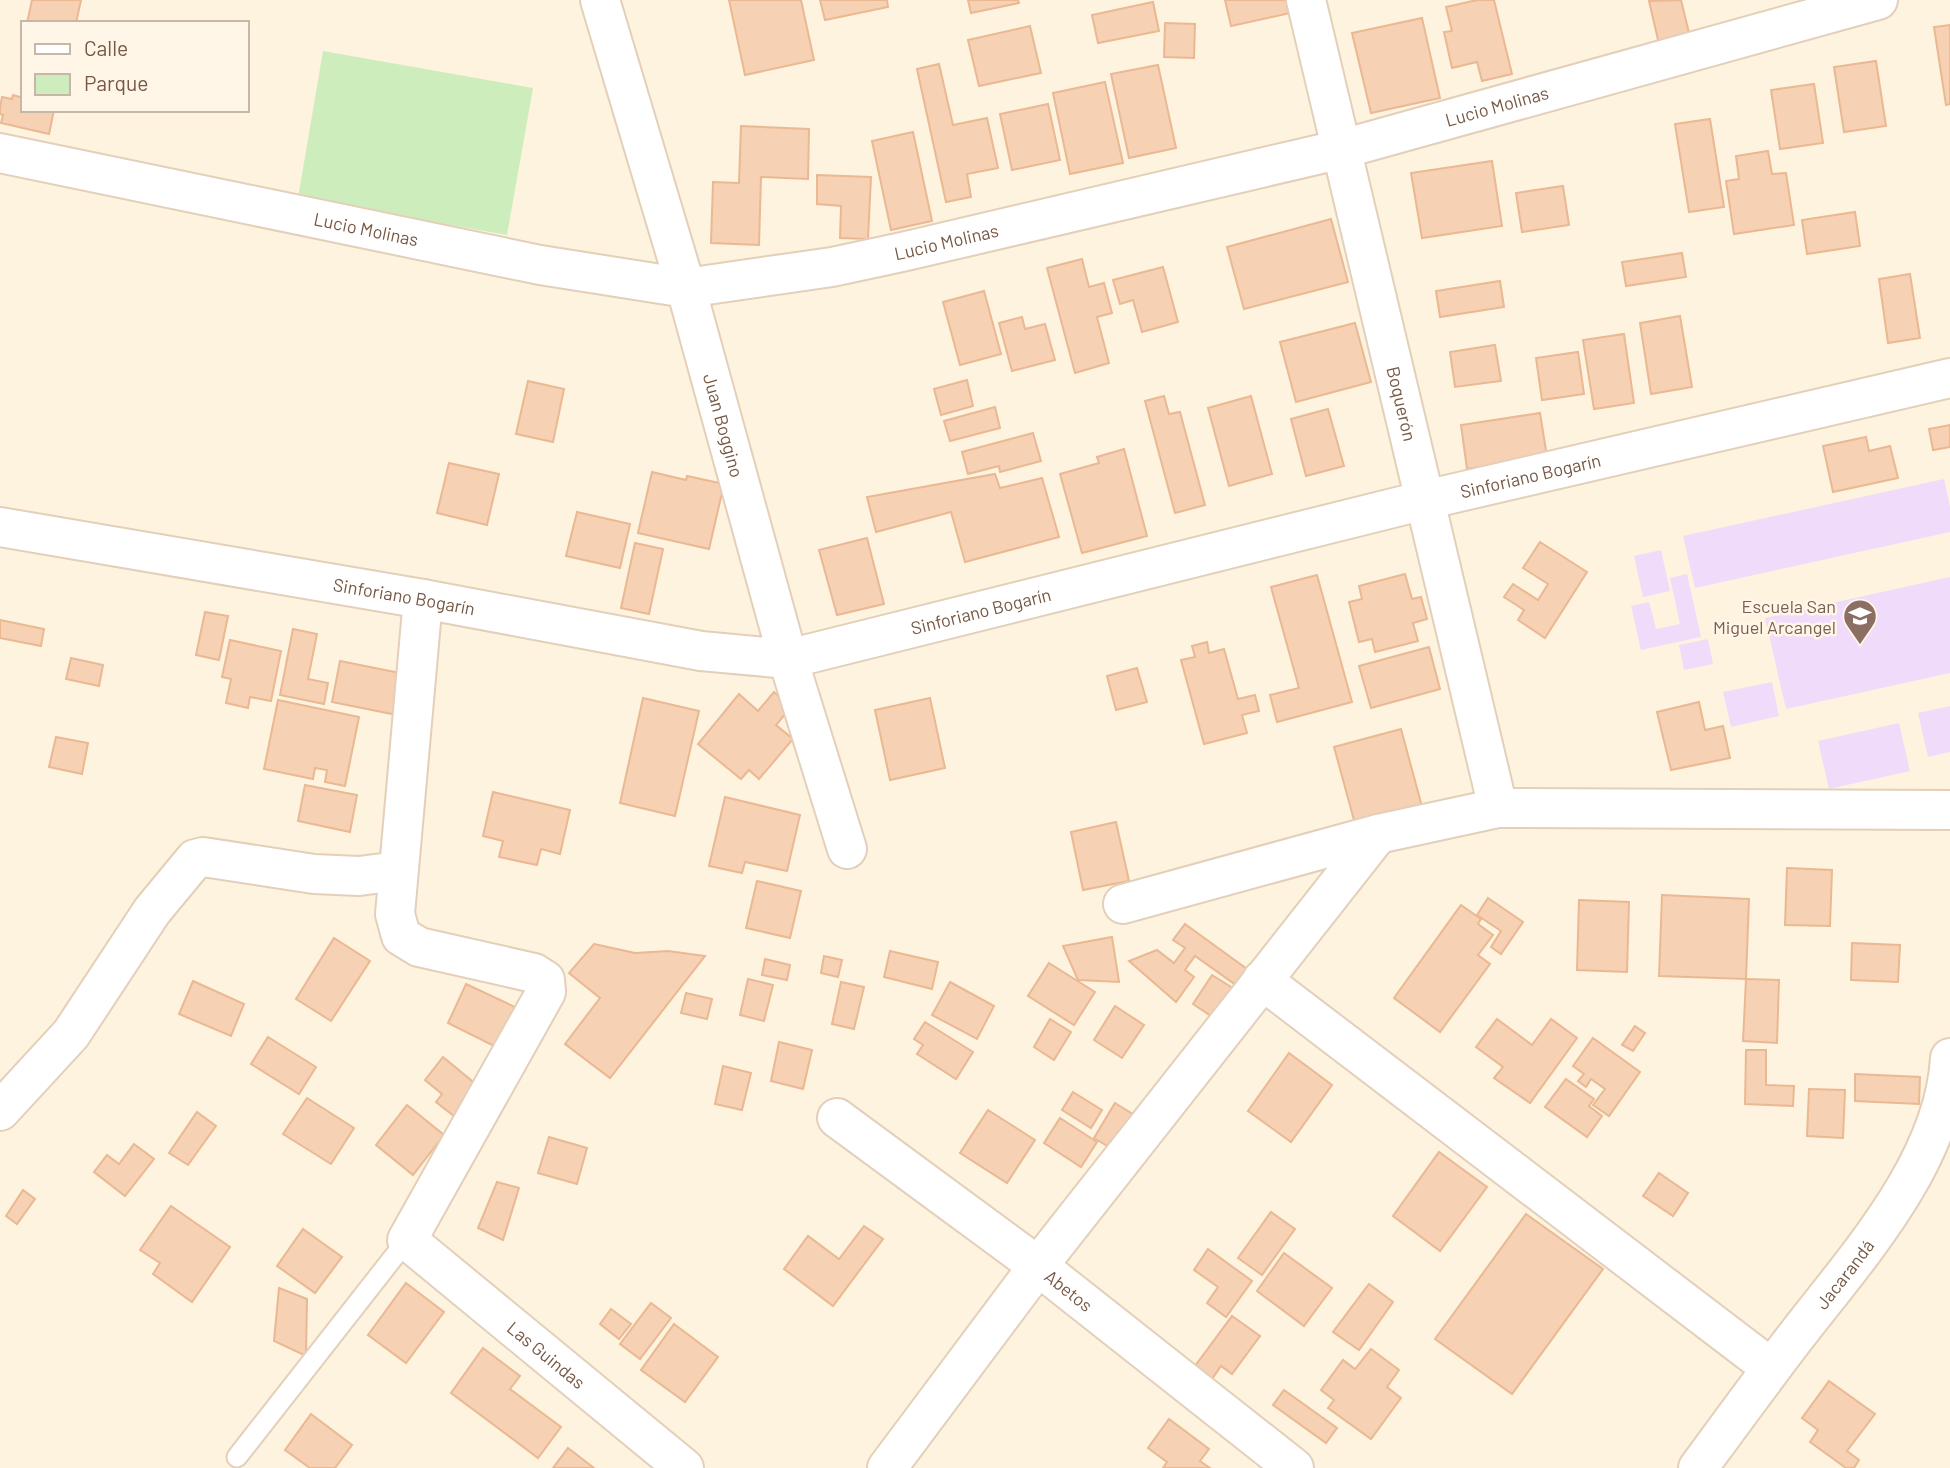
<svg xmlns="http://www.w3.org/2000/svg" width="1950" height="1468" font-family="Barlow,sans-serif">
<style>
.education{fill:#f0dcfa}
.green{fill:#ceedbc}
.building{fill:#f6d1b4;stroke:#eab892;stroke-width:2}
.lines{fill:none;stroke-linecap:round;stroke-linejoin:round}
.service-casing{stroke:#e3cfba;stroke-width:23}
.minor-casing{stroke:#e3cfba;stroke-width:42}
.tertiary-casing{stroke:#e3cfba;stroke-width:42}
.service{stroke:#fff;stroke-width:19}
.minor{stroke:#fff;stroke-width:38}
.tertiary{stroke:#fff;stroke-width:38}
.labels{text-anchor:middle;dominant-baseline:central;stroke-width:5;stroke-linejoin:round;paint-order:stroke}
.street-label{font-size:18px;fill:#765844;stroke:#fff6e7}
.education-label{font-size:18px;fill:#785e54;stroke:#fff6e7;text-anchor:end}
</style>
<rect width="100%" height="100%" fill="#fef3de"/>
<g class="education">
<path d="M1944 479 1950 507V532L1695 588 1683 536Z"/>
<path d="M1661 550 1670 591 1643 597 1634 556Z"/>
<path d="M1687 574 1701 637 1641 650 1631 606 1649 602 1656 629 1680 624 1670 578Z"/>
<path d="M1950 577V673L1786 709 1765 618Z"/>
<path d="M1708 639 1713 664 1684 670 1679 645Z"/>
<path d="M1772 682 1779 716 1731 727 1723 692Z"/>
<path d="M1950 706V752L1928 757 1918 713Z"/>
<path d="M1899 723 1910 771 1829 789 1818 741Z"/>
</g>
<path class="green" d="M323 51 533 88 507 235 298 198Z"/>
<g class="building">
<path d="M32 0H81L76 23H27Z"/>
<path d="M729 0H801L814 60 745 75Z"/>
<path d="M820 0H887L888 7 825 20Z"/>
<path d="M968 0H1018L1019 3 971 13Z"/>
<path d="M1225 0H1287L1290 13 1231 26Z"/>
<path d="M1477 0H1494L1512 74 1482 81 1477 62 1452 68 1444 32 1452 31 1446 7Z"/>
<path d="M1681 0 1690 37 1659 44 1649 1Z"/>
<path d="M1153 2 1159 31 1098 43 1092 15Z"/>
<path d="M1422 18 1440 98 1371 113 1352 33Z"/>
<path d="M1165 23 1195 24 1194 58 1164 57Z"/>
<path d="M1950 25V104L1946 105 1934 27Z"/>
<path d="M1030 26 1041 73 979 86 968 40Z"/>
<path d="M1876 61 1886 126 1844 132 1834 67Z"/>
<path d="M939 64 953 125 987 118 998 168 967 174 971 197 946 202 917 69Z"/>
<path d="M1158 65 1176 148 1129 158 1111 74Z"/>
<path d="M1105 82 1123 163 1070 174 1053 93Z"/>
<path d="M1814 84 1823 143 1780 149 1771 90Z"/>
<path d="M13 95 23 98V110H54L49 134 1 123 3 115 0 114V108L2 97 12 99Z"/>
<path d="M1048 104 1060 160 1012 170 1000 114Z"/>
<path d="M1710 119 1724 207 1689 212 1675 124Z"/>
<path d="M741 126 809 129 808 179 761 177 759 245 711 243 713 182 739 183Z"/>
<path d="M913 132 932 221 891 230 872 141Z"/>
<path d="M1768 151 1772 174 1786 173 1794 225 1734 234 1726 181 1739 179 1736 156Z"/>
<path d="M1492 161 1502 226 1422 238 1411 173Z"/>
<path d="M817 175 871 177 868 239 840 238 841 206 817 204Z"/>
<path d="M1563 186 1569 225 1522 232 1516 193Z"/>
<path d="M1855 212 1860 246 1807 254 1802 220Z"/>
<path d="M1331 219 1348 282 1244 309 1227 247Z"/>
<path d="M1682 253 1686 277 1626 286 1622 262Z"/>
<path d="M1082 259 1089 287 1104 283 1112 313 1097 317 1109 363 1075 373 1047 268Z"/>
<path d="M1163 267 1178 322 1142 332 1133 300 1120 304 1113 280Z"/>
<path d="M1910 274 1920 338 1888 343 1879 279Z"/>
<path d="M1500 281 1504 307 1440 317 1436 291Z"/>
<path d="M984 291 1001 354 960 365 943 302Z"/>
<path d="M1680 316 1692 387 1651 394 1640 323Z"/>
<path d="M1022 317 1025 329 1045 324 1055 360 1012 371 999 323Z"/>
<path d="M1355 323 1371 382 1296 402 1280 342Z"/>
<path d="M1624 334 1634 403 1594 409 1583 340Z"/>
<path d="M1495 345 1501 381 1455 387 1450 352Z"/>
<path d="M1578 352 1584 394 1542 400 1536 358Z"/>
<path d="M967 380 973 406 941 415 934 389Z"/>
<path d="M528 381 564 389 553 442 516 434Z"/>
<path d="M1164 396 1169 414 1180 412 1205 505 1175 513 1145 401Z"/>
<path d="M1251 396 1272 474 1229 486 1208 408Z"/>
<path d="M995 407 1000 428 950 441 944 421Z"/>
<path d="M1328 409 1344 466 1306 476 1291 419Z"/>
<path d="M1540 413 1547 457 1467 469 1461 425Z"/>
<path d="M1950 425V447L1933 450 1929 429Z"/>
<path d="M1033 433 1041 461 1000 472 999 466 968 474 962 452Z"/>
<path d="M1866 437 1869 451 1890 446 1898 478 1833 492 1823 446Z"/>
<path d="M1124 449 1147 536 1082 553 1060 474 1099 463 1097 457Z"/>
<path d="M449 463 499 474 487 525 437 513Z"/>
<path d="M652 472 686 480 687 476 724 484 709 549 638 533Z"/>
<path d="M995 474 1000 488 1042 478 1059 537 965 562 951 512 876 532 867 497Z"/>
<path d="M577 512 630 524 620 568 566 556Z"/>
<path d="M867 538 884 604 837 615 819 550Z"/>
<path d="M1540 542 1587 572 1545 638 1518 620 1524 610 1504 597 1513 584 1538 600 1548 584 1523 568Z"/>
<path d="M635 543 663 549 649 614 621 608Z"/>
<path d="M1405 574 1412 599 1421 597 1427 619 1413 623 1418 641 1375 652 1372 639 1359 642 1349 602 1362 599 1359 586Z"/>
<path d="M1317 575 1352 702 1277 722 1270 695 1299 688 1271 587Z"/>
<path d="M205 612 228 616 219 660 196 655Z"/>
<path d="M0 620 44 629 41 646 0 638Z"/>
<path d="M293 629 317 634 308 679 328 683 324 704 280 695Z"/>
<path d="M230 640 281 651 271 701 250 697 248 708 226 703 231 679 222 677Z"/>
<path d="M1207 642 1209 653 1224 649 1238 699 1255 695 1259 711 1242 715 1247 733 1204 744 1181 660 1195 657 1192 646Z"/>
<path d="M1429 647 1440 689 1371 708 1359 666Z"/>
<path d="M71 658 103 665 99 686 66 679Z"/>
<path d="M340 661 410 675 402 716 332 702Z"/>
<path d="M1137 668 1147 702 1116 710 1107 676Z"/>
<path d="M774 692 791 707 776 725 793 739 759 779 749 770 741 779 698 744 739 694 758 711Z"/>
<path d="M643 698 699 711 675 816 620 803Z"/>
<path d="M930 698 945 768 890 780 875 710Z"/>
<path d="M278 700 359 717 345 786 325 782 327 770 315 768 313 779 264 769Z"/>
<path d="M1699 702 1705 730 1723 726 1730 758 1671 770 1657 712Z"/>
<path d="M1401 729 1424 814 1357 831 1334 747Z"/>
<path d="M56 737 88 743 82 774 49 767Z"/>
<path d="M305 785 357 795 350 832 298 821Z"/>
<path d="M493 792 570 810 560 854 541 849 537 865 499 857 503 841 483 836Z"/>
<path d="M725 797 800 815 787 871 745 862 742 873 709 866Z"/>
<path d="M1116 822 1129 881 1083 890 1071 832Z"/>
<path d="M1787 868 1832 870 1830 926 1785 925Z"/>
<path d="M757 881 801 891 790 938 746 928Z"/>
<path d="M1662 895 1749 899 1746 979 1659 976Z"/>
<path d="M1488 898 1523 922 1501 954 1491 947 1501 931 1477 915Z"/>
<path d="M1579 900 1629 902 1627 972 1577 970Z"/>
<path d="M1461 905 1481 919 1478 924 1493 935 1478 955 1490 964 1440 1032 1394 998Z"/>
<path d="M1185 924 1247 969 1236 985 1195 956 1185 970 1194 977 1176 1002 1129 961 1157 950 1174 963 1185 948 1173 940Z"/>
<path d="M1112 937 1119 982 1078 980 1063 946Z"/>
<path d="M334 938 370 961 331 1021 296 999Z"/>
<path d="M1852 943 1900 945 1898 982 1851 980Z"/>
<path d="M594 944 635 953 668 951 705 956 610 1078 565 1044 600 998 569 973Z"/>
<path d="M890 951 938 962 932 989 884 977Z"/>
<path d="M824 956 842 960 838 977 821 973Z"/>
<path d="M765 959 790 965 787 980 762 975Z"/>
<path d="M1049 963 1095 992 1074 1025 1028 996Z"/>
<path d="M1212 975 1236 990 1217 1020 1193 1004Z"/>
<path d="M748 979 773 985 764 1021 740 1015Z"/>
<path d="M1746 979 1779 980 1777 1043 1743 1041Z"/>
<path d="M193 981 244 1004 231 1036 179 1014Z"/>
<path d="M841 982 864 987 854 1029 832 1024Z"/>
<path d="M950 982 994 1006 977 1039 932 1015Z"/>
<path d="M466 984 517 1008 498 1048 448 1023Z"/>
<path d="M686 993 712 999 707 1019 681 1013Z"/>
<path d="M1115 1006 1144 1025 1122 1058 1094 1040Z"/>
<path d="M1050 1019 1071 1032 1054 1060 1034 1047Z"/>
<path d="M1497 1019 1532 1045 1551 1019 1577 1038 1530 1103 1494 1078 1503 1067 1476 1047Z"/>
<path d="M925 1022 973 1052 956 1079 917 1054 923 1045 914 1039Z"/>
<path d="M1635 1026 1645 1033 1633 1051 1622 1045Z"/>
<path d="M268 1037 316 1067 299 1094 251 1064Z"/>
<path d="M1593 1038 1640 1072 1609 1116 1593 1105 1605 1089 1591 1079 1586 1087 1578 1081 1584 1074 1573 1066Z"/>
<path d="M779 1042 812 1050 803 1089 771 1081Z"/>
<path d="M1746 1050H1766V1085L1794 1086 1793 1106 1745 1104Z"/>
<path d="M1289 1053 1332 1085 1291 1142 1248 1111Z"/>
<path d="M443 1057 483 1090 459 1120 436 1102 442 1094 425 1080Z"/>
<path d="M723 1066 751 1073 742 1110 715 1104Z"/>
<path d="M1855 1074 1920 1077 1919 1104 1855 1101Z"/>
<path d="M1566 1079 1594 1099 1589 1106 1602 1116 1587 1137 1545 1107Z"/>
<path d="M1809 1089 1845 1090 1843 1138 1807 1136Z"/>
<path d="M1073 1092 1102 1110 1091 1128 1062 1110Z"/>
<path d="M307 1098 354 1128 331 1164 283 1134Z"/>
<path d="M1115 1103 1144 1121 1122 1155 1094 1138Z"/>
<path d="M407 1105 444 1135 413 1175 376 1145Z"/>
<path d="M988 1110 1035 1140 1007 1183 960 1153Z"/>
<path d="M197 1112 216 1126 188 1165 169 1153Z"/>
<path d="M1060 1118 1097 1142 1081 1167 1044 1143Z"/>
<path d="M549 1137 587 1148 577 1184 538 1173Z"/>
<path d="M134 1144 154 1159 125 1196 94 1172 107 1155 119 1164Z"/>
<path d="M1439 1152 1487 1187 1440 1251 1393 1216Z"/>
<path d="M1659 1173 1688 1193 1673 1216 1643 1196Z"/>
<path d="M497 1182 519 1188 503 1240 478 1228Z"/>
<path d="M23 1190 35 1199 17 1224 6 1216Z"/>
<path d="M171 1206 230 1247 192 1302 153 1274 160 1263 140 1250Z"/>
<path d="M1271 1212 1295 1229 1262 1275 1238 1258Z"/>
<path d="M1526 1214 1603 1269 1512 1394 1435 1339Z"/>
<path d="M864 1226 883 1239 833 1306 784 1269 808 1236 839 1259Z"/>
<path d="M303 1229 342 1257 315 1293 277 1266Z"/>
<path d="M1208 1249 1252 1281 1226 1317 1207 1303 1218 1287 1194 1270Z"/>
<path d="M1284 1253 1332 1288 1304 1326 1257 1291Z"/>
<path d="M406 1283 444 1312 406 1363 368 1335Z"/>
<path d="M1369 1284 1393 1302 1359 1350 1333 1332Z"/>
<path d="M279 1288 307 1299 306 1356 274 1341Z"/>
<path d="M651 1303 671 1318 640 1359 620 1344Z"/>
<path d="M611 1309 631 1324 619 1339 600 1324Z"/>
<path d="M1232 1316 1260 1336 1232 1374 1221 1366 1212 1379 1195 1366Z"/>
<path d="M674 1324 718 1357 685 1402 641 1370Z"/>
<path d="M483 1348 520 1376 510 1389 561 1427 538 1458 451 1393Z"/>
<path d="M1371 1349 1399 1370 1387 1387 1401 1398 1371 1439 1328 1408 1334 1400 1321 1390 1343 1360 1355 1369Z"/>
<path d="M1829 1381 1875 1414 1847 1451 1859 1460 1854 1468H1846L1810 1442 1818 1430 1802 1418Z"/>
<path d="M1284 1390 1337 1428 1326 1443 1273 1405Z"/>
<path d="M311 1414 352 1445 335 1468H310L285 1450Z"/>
<path d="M1169 1419 1209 1449 1200 1461 1210 1468H1163L1167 1462 1148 1448Z"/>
<path d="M568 1448 594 1468H553Z"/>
</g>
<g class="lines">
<g class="service-casing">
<path id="service" d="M237 1457 407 1240"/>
</g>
<g class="minor-casing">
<g id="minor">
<path id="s1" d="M600 0 686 288 788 659 847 849"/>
<path id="s2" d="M0 153 540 265 686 288 832 267 902 252 1342 149 1878 0"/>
<path id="s3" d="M0 527 423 599 701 651 788 659 1425 500 1950 378"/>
<path id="s4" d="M423 599 395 914 401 936 419 947 534 973 545 980 546 992 407 1240 684 1468"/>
<path d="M1123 904 1378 834 1498 808"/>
<path d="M1262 980 1771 1368"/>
<path d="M0 1111 71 1034 152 911 195 859 203 857 314 874 359 876 398 871"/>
<path id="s5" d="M837 1118 1038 1266 1294 1468"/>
<path d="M887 1468 1038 1266 1378 834"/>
</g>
</g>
<g class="tertiary-casing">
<g id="tertiary">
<path id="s6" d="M1306 0 1498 808 1950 810"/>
<path id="s7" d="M1698 1468C1731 1423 1763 1379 1797 1335 1858 1256 1944 1162 1950 1058"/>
</g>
</g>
<use href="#service" class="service"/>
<use href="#minor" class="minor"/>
<use href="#tertiary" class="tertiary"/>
</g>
<defs>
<g id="school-pin" transform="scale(1.75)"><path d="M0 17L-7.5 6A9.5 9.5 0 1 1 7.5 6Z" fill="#8d6e63" stroke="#fff6e7"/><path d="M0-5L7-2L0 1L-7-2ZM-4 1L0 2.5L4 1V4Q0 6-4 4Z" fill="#fff"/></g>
</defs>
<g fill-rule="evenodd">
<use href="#school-pin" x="1860" y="616"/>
</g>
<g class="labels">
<g class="street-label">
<text stroke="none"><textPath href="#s2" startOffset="1531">Lucio Molinas</textPath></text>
<text stroke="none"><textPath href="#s2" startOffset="374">Lucio Molinas</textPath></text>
<text stroke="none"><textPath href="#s2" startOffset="964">Lucio Molinas</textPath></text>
<text stroke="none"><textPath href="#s6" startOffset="415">Boquerón</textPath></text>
<text stroke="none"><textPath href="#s1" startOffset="443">Juan Boggino</textPath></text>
<text stroke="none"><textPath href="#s3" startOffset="1564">Sinforiano Bogarín</textPath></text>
<text stroke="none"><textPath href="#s3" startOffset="410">Sinforiano Bogarín</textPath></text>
<text stroke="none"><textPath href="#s3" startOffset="998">Sinforiano Bogarín</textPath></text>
<text stroke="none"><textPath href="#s7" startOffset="243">Jacarandá</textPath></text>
<text stroke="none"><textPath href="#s5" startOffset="289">Abetos</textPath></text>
<text stroke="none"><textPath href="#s4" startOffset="968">Las Guindas</textPath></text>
</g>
<g class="education-label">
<text x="1836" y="606">Escuela San<tspan x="1836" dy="21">Miguel Arcangel</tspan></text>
</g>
</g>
<rect x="21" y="21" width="228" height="91" fill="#fff6e7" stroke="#c8b7a6" stroke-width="2"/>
<rect x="35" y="44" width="35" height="10" fill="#ffffff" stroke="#c8b7a6" stroke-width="2"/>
<text x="84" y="56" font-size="21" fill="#765844">Calle</text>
<rect x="35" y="74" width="35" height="21" fill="#ceedbc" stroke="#c8b7a6" stroke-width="2"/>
<text x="84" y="91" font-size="21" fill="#765844">Parque</text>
</svg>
